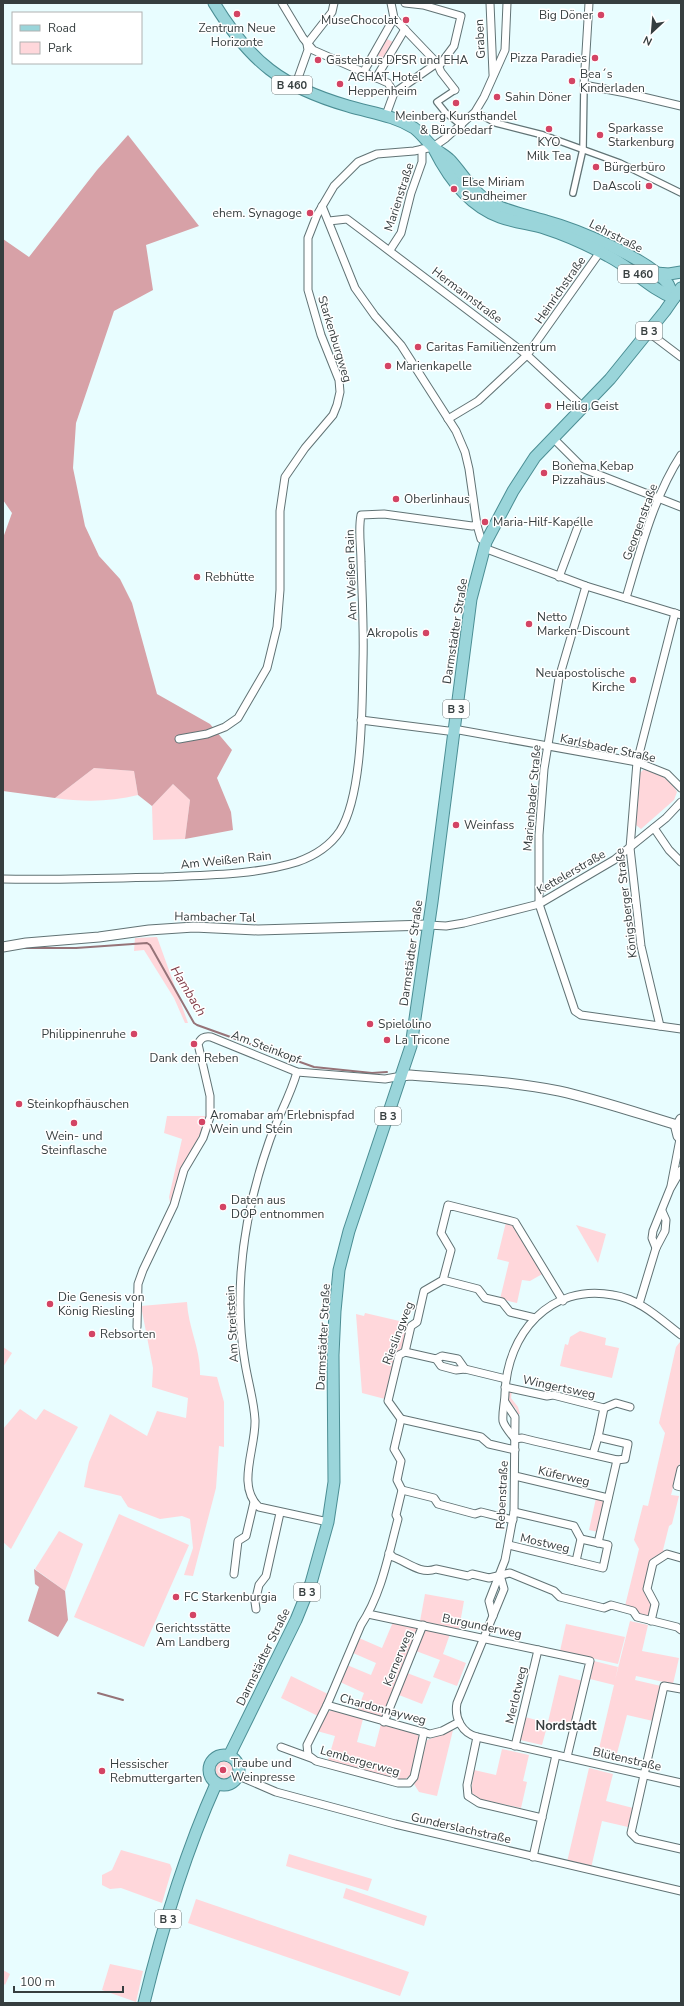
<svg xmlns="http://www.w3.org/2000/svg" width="684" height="2006" font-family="'Nunito Sans',sans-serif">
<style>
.green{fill:#ffd7db}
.forest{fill:#d7a1a7}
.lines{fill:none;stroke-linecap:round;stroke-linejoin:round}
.stream{stroke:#967378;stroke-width:2}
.pedestrian-casing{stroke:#617375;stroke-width:8}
.minor-casing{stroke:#617375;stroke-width:9}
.tertiary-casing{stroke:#617375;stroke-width:11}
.primary-casing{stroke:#4b8e94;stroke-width:13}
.pedestrian{stroke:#fff;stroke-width:5.5}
.minor{stroke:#fff;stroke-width:7}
.tertiary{stroke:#fff;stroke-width:9}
.primary{stroke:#9ad5da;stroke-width:11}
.poi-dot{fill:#d34464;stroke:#fff;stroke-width:1.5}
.labels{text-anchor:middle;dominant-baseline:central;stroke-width:3;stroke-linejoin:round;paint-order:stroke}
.shield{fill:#fff;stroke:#727879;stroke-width:1}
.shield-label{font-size:11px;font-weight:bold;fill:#363e3f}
.poi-label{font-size:12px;fill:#363e3f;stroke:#fff;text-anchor:start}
.street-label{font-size:12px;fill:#363e3f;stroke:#fff}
.water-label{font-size:13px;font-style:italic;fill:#803c47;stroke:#fff}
.neighbourhood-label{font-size:13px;font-weight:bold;fill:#363e3f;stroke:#fff}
</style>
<rect width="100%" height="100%" fill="#e8fdff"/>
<g class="green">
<path d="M385 38 395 43 385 60 375 54Z"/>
<path d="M94 768 134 771 138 795C111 802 83 802 55 798Z"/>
<path d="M643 770C655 768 672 782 677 792L674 800 641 829 636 825 640 773Z"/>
<path d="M173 784 190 800 185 839 153 840 152 806Z"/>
<path d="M157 937 188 1023H185L174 998 144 950 134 951 135 938Z"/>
<path d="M167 1116H208L171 1208 169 1197 182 1139 164 1133Z"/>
<path d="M506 1222 514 1224 544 1273 530 1281 522 1280 517 1303 500 1299 509 1262 497 1259Z"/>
<path d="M576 1225 606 1234 598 1263Z"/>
<path d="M187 1302C188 1327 201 1350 200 1375L217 1377 224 1402V1447L219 1446 216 1488 193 1576 184 1575 193 1548 190 1519 182 1516 160 1519 128 1507 121 1496 84 1487 89 1462 110 1414 147 1436 157 1411 186 1418 188 1398 152 1387 153 1368 141 1306Z"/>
<path d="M365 1313 408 1323 402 1348 397 1352 385 1399 362 1393 356 1314 364 1316Z"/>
<path d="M580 1331 606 1338 605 1345 619 1348 612 1378 560 1366 565 1344 568 1345 570 1337Z"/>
<path d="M680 1342 681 1459 671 1495 679 1496 672 1524 669 1526 663 1550 665 1551 651 1559 644 1590 652 1603 650 1614 646 1616 640 1615 636 1609 625 1606 639 1549 634 1540 643 1505 648 1506 665 1433 659 1423 676 1347Z"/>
<path d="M3 1347 12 1353 3 1367Z"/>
<path d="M508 1390 512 1391 511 1398 518 1407 520 1414H517L516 1409 507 1399Z"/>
<path d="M20 1409 36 1420 44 1409 78 1427 11 1549 3 1542V1429Z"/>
<path d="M596 1498H601L605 1504 598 1532 589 1530Z"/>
<path d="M119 1514 189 1545 144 1647 74 1617Z"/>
<path d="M59 1531 83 1544 65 1591 35 1569Z"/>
<path d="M425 1594 464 1601 459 1629 420 1621Z"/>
<path d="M630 1621 648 1625 642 1651 679 1658 673 1684 636 1676 635 1680 661 1686 653 1721 627 1715 615 1761 597 1757 614 1685 590 1679 594 1661 618 1667 615 1680Z"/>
<path d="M393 1622 417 1627 418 1629 383 1716 381 1717 357 1711 364 1693 340 1682 347 1665 371 1675 376 1663 353 1653 359 1638 382 1648Z"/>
<path d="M566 1624 625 1637 618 1664 560 1651Z"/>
<path d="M427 1629 450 1634 443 1654 466 1663 457 1686 433 1677 440 1660 416 1651 425 1630Z"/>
<path d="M407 1673 431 1682 422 1704 399 1695Z"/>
<path d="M559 1675 583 1681 572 1727 548 1722Z"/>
<path d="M291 1676 328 1694 318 1716 281 1698Z"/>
<path d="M332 1710 363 1719 357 1742 375 1747 381 1724 416 1733 419 1737 410 1776 405 1779 399 1780 328 1760 335 1736 317 1731 326 1713Z"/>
<path d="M525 1717 548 1723 542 1745 520 1740Z"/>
<path d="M453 1730 437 1796 419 1792 414 1784 427 1740Z"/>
<path d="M502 1749 529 1755 523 1781 527 1782 521 1808 479 1799 471 1792 474 1770 496 1775Z"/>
<circle cx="224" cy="1769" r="11"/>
<path d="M589 1768 613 1774 606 1801 633 1808 628 1827 602 1821 591 1868 567 1862Z"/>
<path d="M121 1850 170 1864 172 1869 162 1903 121 1888 110 1889 102 1885V1875L112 1870Z"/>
<path d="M289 1854 372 1879 368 1891 286 1866Z"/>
<path d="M346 1888 427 1916 424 1926 343 1898Z"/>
<path d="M196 1899 409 1972 400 1996 188 1923Z"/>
<path d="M110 1964 143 1971 136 2002 102 1990Z"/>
<path d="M3 1970 10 1974 5 1985 3 1983Z"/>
</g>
<g class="forest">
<path d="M128 135 199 226 146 245 153 290 114 311 76 423 73 468 85 526 99 556 120 579 132 603 157 694 210 724 232 750 217 778 231 812 233 830 185 839 190 800 173 784 152 806 138 795 134 771 94 768 55 798 3 791V538L12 513 3 500V239L29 257 97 170Z"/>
<path d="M34 1569 65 1591 68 1620 58 1637 28 1621 39 1587 35 1584Z"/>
</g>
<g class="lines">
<g class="stream">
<path d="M22 948H76L147 943 150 945 194 1023 197 1025 314 1067 372 1073 387 1072"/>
<path d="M98 1693 123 1700"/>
</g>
<g class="pedestrian-casing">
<g id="pedestrian">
<path d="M455 90 437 102 445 112 462 126"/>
<path d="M475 112 496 123 543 135 620 163 681 193"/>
<path d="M573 193 583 149 584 85"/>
</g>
</g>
<g class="minor-casing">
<g id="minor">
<path d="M282 3 303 38 313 50 388 83 394 93 437 63"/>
<path d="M391 3 394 18 437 63 441 72 455 90"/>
<path d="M405 3 423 5 461 16 454 46 439 66"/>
<path d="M490 3 493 74"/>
<path d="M589 3 584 85 626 93 681 106"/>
<path d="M364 71 394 18"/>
<path d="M298 78 308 50 307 44 332 12 334 3"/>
<path d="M376 78 405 29"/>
<path d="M386 115 394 93"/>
<path d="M322 206 355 288 375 316 401 345 456 431 465 452 469 469 477 525 481 539 486 542"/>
<path d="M329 221 347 219 363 231 527 355 583 407"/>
<path d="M390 250 401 233 411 193 422 162V149"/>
<path d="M648 332 681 357"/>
<path d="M448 419 478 401 527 355 600 252"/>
<path d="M553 438 584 469 681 507"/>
<path d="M484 548 586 586 681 615"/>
<path d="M559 577 580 521"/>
<path d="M586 586 559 678 544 769 539 835V904L575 1011 581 1015 681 1029"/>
<path d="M626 598C640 551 654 496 681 455"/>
<path d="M361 720 448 731 459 730 637 762 667 774 681 788"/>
<path d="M179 739 207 734 225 727 238 718 267 668 277 627 280 590V511L285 477 305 448 333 415 337 405 340 392 339 380 321 335 308 290V238L317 215 334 186 358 162 377 154 414 151 433 147 446 138 475 112 484 97 505 50 507 3"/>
<path d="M654 828 669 850 681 862"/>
<path d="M3 879C57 880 110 878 164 877 208 875 255 875 297 862 314 856 330 846 340 831 363 794 362 706 363 662 364 629 362 595 361 562 361 547 358 530 361 515L384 514 472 526 477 525"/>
<path d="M428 925 446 926 464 923 539 904 614 860 666 818 681 802"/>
<path d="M660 1026 641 946 630 848 637 762 675 613"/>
<path d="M297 1072C290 1097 277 1118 269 1142 254 1185 244 1228 241 1273 239 1302 240 1334 245 1363 248 1382 254 1401 255 1420 256 1448 236 1486 259 1507L328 1522"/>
<path d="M671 1186 680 1139"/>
<path d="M656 1248 652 1238 653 1231 670 1189 681 1170"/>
<path d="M443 1280 478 1289 485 1298 502 1302 510 1312 535 1318"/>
<path d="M639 1304 656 1248 665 1231 666 1220 662 1211"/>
<path d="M137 1327 138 1284 143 1270 174 1205 184 1170 203 1138 210 1117V1096L198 1044C201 1038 204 1036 211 1037L297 1072 385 1079 402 1076"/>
<path d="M405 1352 436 1359 441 1366 456 1370 465 1369 506 1379"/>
<path d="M436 1359 442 1356 458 1359 465 1369"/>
<path d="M505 1387 547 1396 553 1395 604 1408 616 1403 630 1407"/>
<path d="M401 1419 481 1437 489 1444 515 1450"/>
<path d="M598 1437 604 1408"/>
<path d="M515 1439C511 1434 504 1426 503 1421 502 1412 505 1402 505 1393 507 1334 550 1283 613 1295 640 1299 660 1319 681 1335"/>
<path d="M515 1439 522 1438 534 1441 617 1460 625 1459 628 1444 598 1437 593 1454"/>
<path d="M681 1469 677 1486 681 1487"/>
<path d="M515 1476 608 1498"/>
<path d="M402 1490 434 1498 438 1504 475 1514 481 1512 513 1520"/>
<path d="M514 1512 574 1526 581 1539 576 1561"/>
<path d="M598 1543 617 1460"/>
<path d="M509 1545 603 1568 608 1545 581 1539"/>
<path d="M389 1553 393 1557C406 1561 420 1575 436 1569L468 1576 472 1574 489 1578 510 1573 554 1591 560 1597 604 1608 611 1605 633 1611 637 1617 677 1627 681 1630"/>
<path d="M234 1574 238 1541 246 1536 254 1502"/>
<path d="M500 1575 504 1589 457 1703C454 1718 462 1733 477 1737L681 1783"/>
<path d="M256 1609 255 1602 259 1585 266 1576 280 1513"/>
<path d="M368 1614 590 1661 567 1757"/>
<path d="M493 1616 489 1601 505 1560 514 1512 515 1417 505 1402"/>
<path d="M651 1621 655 1604 647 1589 653 1563 667 1554 681 1558"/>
<path d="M681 1689 664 1686 631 1833 637 1839 681 1849"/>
<path d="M327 1705 307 1745 308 1755 316 1761 398 1783H409L414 1777 424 1732"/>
<path d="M384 1722 423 1625"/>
<path d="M459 1722 442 1731 430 1734 327 1705 361 1625C382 1593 388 1556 398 1519L396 1515 402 1490 397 1480 401 1461 394 1449 401 1419 388 1401 399 1355 405 1352 411 1326 417 1322 424 1291 443 1280 451 1250 441 1233 448 1205 515 1222 563 1301"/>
<path d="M477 1737 467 1785 468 1796 479 1803 542 1818"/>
<path d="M515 1746 538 1650"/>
<path d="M281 1747 311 1758"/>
<path d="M239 1776 276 1792 395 1824 681 1891"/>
<path d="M533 1857 556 1755"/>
</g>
</g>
<g class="tertiary-casing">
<g id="tertiary">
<path d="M3 947 26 943 99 937 149 930 194 927 258 930 428 925"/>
<path d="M402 1076 410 1075C460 1079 510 1081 559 1091 599 1100 637 1113 677 1125"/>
<path d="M681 1119 676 1128 678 1136 681 1139"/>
</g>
</g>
<g class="primary-casing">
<g id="primary">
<path d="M214 3C250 62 282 87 348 106 371 113 393 115 414 128 421 133 426 141 433 147 438 152 445 155 450 160 463 174 473 193 491 203 508 212 527 215 546 221 576 229 649 259 668 284 670 288 672 293 674 298"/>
<path d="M434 149C448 177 469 206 500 217 514 222 530 224 544 228 566 235 588 245 608 256 632 268 650 289 674 298"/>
<path d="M656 273 669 274 681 272"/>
<circle cx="224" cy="1770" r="15"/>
<path d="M229 1756 296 1620 311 1583 328 1522 334 1482 333 1355 335 1311 339 1270 349 1231 411 1046 432 902 471 599 486 542 513 491 535 457 610 379 665 311 681 288"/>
<path d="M144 2003C162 1929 185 1853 216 1784"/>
</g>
</g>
<use href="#pedestrian" class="pedestrian"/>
<use href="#minor" class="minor"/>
<use href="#tertiary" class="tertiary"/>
<use href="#primary" class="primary"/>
</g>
<g class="poi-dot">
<circle cx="237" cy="14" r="4"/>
<circle cx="601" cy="15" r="4"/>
<circle cx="406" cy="20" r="4"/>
<circle cx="595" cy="58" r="4"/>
<circle cx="318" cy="60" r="4"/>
<circle cx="572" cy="81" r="4"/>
<circle cx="340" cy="84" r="4"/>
<circle cx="497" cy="97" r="4"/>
<circle cx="456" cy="103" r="4"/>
<circle cx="549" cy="129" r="4"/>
<circle cx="600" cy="135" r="4"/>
<circle cx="596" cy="167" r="4"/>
<circle cx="649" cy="186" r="4"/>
<circle cx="454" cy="189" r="4"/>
<circle cx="310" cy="213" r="4"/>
<circle cx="418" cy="347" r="4"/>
<circle cx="388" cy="366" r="4"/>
<circle cx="548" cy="406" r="4"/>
<circle cx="544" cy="473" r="4"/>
<circle cx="396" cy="499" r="4"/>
<circle cx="485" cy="522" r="4"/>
<circle cx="197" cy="577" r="4"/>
<circle cx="529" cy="624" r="4"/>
<circle cx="426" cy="633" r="4"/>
<circle cx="633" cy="680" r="4"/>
<circle cx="456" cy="825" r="4"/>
<circle cx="370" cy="1024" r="4"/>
<circle cx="134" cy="1034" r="4"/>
<circle cx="387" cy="1040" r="4"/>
<circle cx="194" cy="1044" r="4"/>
<circle cx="19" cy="1104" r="4"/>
<circle cx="202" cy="1122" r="4"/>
<circle cx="74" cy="1123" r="4"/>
<circle cx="223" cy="1207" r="4"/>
<circle cx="50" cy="1304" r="4"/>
<circle cx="92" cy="1334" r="4"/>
<circle cx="176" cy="1597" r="4"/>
<circle cx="193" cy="1615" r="4"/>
<circle cx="223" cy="1770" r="4"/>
<circle cx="102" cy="1771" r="4"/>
</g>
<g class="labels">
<g class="shield">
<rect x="272" y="76" width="40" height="18" rx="3"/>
<rect x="618" y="265" width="40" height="18" rx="3"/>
<rect x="636" y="322" width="26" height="18" rx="3"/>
<rect x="443" y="700" width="26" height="18" rx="3"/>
<rect x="375" y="1107" width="26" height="18" rx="3"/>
<rect x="294" y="1583" width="26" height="18" rx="3"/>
<rect x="155" y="1910" width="26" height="18" rx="3"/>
</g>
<g class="shield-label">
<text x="292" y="85">B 460</text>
<text x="638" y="274">B 460</text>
<text x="649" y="331">B 3</text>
<text x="456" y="709">B 3</text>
<text x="388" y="1116">B 3</text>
<text x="307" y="1592">B 3</text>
<text x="168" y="1919">B 3</text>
</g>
<g class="poi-label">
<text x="593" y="15" text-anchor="end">Big Döner</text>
<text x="398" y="20" text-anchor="end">MuseChocolat</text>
<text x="237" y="28" text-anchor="middle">Zentrum Neue<tspan x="237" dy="14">Horizonte</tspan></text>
<text x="587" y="58" text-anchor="end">Pizza Paradies</text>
<text x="326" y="60">Gästehaus DFSR und EHA</text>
<text x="580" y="74">Bea´s<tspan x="580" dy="14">Kinderladen</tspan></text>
<text x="348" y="77">ACHAT Hotel<tspan x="348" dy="14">Heppenheim</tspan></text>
<text x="505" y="97">Sahin Döner</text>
<text x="456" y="116" text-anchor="middle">Meinberg Kunsthandel<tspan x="456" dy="14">&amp; Bürobedarf</tspan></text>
<text x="608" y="128">Sparkasse<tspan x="608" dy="14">Starkenburg</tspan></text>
<text x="549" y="142" text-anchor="middle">KYO<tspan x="549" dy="14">Milk Tea</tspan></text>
<text x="604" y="167">Bürgerbüro</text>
<text x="462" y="182">Else Miriam<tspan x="462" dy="14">Sundheimer</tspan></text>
<text x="641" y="186" text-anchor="end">DaAscoli</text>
<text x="302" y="213" text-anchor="end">ehem. Synagoge</text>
<text x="426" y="347">Caritas Familienzentrum</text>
<text x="396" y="366">Marienkapelle</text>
<text x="556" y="406">Heilig Geist</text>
<text x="552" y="466">Bonema Kebap<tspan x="552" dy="14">Pizzahaus</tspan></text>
<text x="404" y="499">Oberlinhaus</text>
<text x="493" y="522">Maria-Hilf-Kapelle</text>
<text x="205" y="577">Rebhütte</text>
<text x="537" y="617">Netto<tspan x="537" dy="14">Marken-Discount</tspan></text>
<text x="418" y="633" text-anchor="end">Akropolis</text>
<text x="625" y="673" text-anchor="end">Neuapostolische<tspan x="625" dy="14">Kirche</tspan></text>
<text x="464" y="825">Weinfass</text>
<text x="378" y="1024">Spielolino</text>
<text x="126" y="1034" text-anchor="end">Philippinenruhe</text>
<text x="395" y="1040">La Tricone</text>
<text x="194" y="1058" text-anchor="middle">Dank den Reben</text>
<text x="27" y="1104">Steinkopfhäuschen</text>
<text x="210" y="1115">Aromabar am Erlebnispfad<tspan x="210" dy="14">Wein und Stein</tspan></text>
<text x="74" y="1136" text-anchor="middle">Wein- und<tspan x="74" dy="14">Steinflasche</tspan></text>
<text x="231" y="1200">Daten aus<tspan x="231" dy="14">DOP entnommen</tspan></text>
<text x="58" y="1297">Die Genesis von<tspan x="58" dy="14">König Riesling</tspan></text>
<text x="100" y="1334">Rebsorten</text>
<text x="184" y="1597">FC Starkenburgia</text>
<text x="193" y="1628" text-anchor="middle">Gerichtsstätte<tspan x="193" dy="14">Am Landberg</tspan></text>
<text x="231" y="1763">Traube und<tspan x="231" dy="14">Weinpresse</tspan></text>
<text x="110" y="1764">Hessischer<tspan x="110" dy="14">Rebmuttergarten</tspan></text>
</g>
<g class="street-label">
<text transform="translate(480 39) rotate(-93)">Graben</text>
<text transform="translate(399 197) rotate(-72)">Marienstraße</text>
<text transform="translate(616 236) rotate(27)">Lehrstraße</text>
<text transform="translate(560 290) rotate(-55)">Heinrichstraße</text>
<text transform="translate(467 295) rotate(37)">Hermannstraße</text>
<text transform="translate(335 339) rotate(73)">Starkenburgweg</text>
<text transform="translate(640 522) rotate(-70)">Georgenstraße</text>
<text transform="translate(351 575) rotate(-92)">Am Weißen Rain</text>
<text transform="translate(455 631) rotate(-81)">Darmstädter Straße</text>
<text transform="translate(608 748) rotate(12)">Karlsbader Straße</text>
<text transform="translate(532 798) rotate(-85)">Marienbader Straße</text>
<text transform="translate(226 860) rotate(-6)">Am Weißen Rain</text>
<text transform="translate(571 872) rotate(-30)">Kettelerstraße</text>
<text transform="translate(626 903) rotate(-97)">Königsberger Straße</text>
<text transform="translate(215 917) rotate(1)">Hambacher Tal</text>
<text transform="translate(411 953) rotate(-82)">Darmstädter Straße</text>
<text transform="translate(266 1047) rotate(21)">Am Steinkopf</text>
<text transform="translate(232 1324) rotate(-93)">Am Streitstein</text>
<text transform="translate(398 1333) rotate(-69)">Rieslingweg</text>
<text transform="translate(323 1337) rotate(-87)">Darmstädter Straße</text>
<text transform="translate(559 1387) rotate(12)">Wingertsweg</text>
<text transform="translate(564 1476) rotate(13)">Küferweg</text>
<text transform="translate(502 1495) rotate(-87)">Rebenstraße</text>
<text transform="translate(545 1543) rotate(13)">Mostweg</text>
<text transform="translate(482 1626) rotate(12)">Burgunderweg</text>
<text transform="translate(263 1657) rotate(-64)">Darmstädter Straße</text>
<text transform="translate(398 1658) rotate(-68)">Kernerweg</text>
<text transform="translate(516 1695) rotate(-77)">Merlotweg</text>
<text transform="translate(383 1709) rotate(15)">Chardonnayweg</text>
<text transform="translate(627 1759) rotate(13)">Blütenstraße</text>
<text transform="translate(360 1761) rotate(16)">Lembergerweg</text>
<text transform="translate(461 1828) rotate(13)">Gunderslachstraße</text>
</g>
<g class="water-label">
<text transform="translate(188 991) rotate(59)">Hambach</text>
</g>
<g class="neighbourhood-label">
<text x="566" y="1726">Nordstadt</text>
</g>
</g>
<rect width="684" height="2006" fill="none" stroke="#363e3f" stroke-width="8"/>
<rect x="12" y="12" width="130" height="52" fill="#ffffff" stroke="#afb2b2"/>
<rect x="20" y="25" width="20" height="6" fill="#9ad5da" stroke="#afb2b2"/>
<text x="48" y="32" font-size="12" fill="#363e3f">Road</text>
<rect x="20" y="42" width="20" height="12" fill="#ffd7db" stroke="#afb2b2"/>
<text x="48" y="52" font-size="12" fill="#363e3f">Park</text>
<g transform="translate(652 32) rotate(206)" stroke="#ffffff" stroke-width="3" paint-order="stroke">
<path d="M0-3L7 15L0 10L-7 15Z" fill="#363e3f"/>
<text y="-6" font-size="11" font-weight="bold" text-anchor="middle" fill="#363e3f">N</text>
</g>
<path d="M14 1986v6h109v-6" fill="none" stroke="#363e3f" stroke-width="2"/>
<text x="20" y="1986" font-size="12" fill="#363e3f" stroke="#ffffff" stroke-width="3" paint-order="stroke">100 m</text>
</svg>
